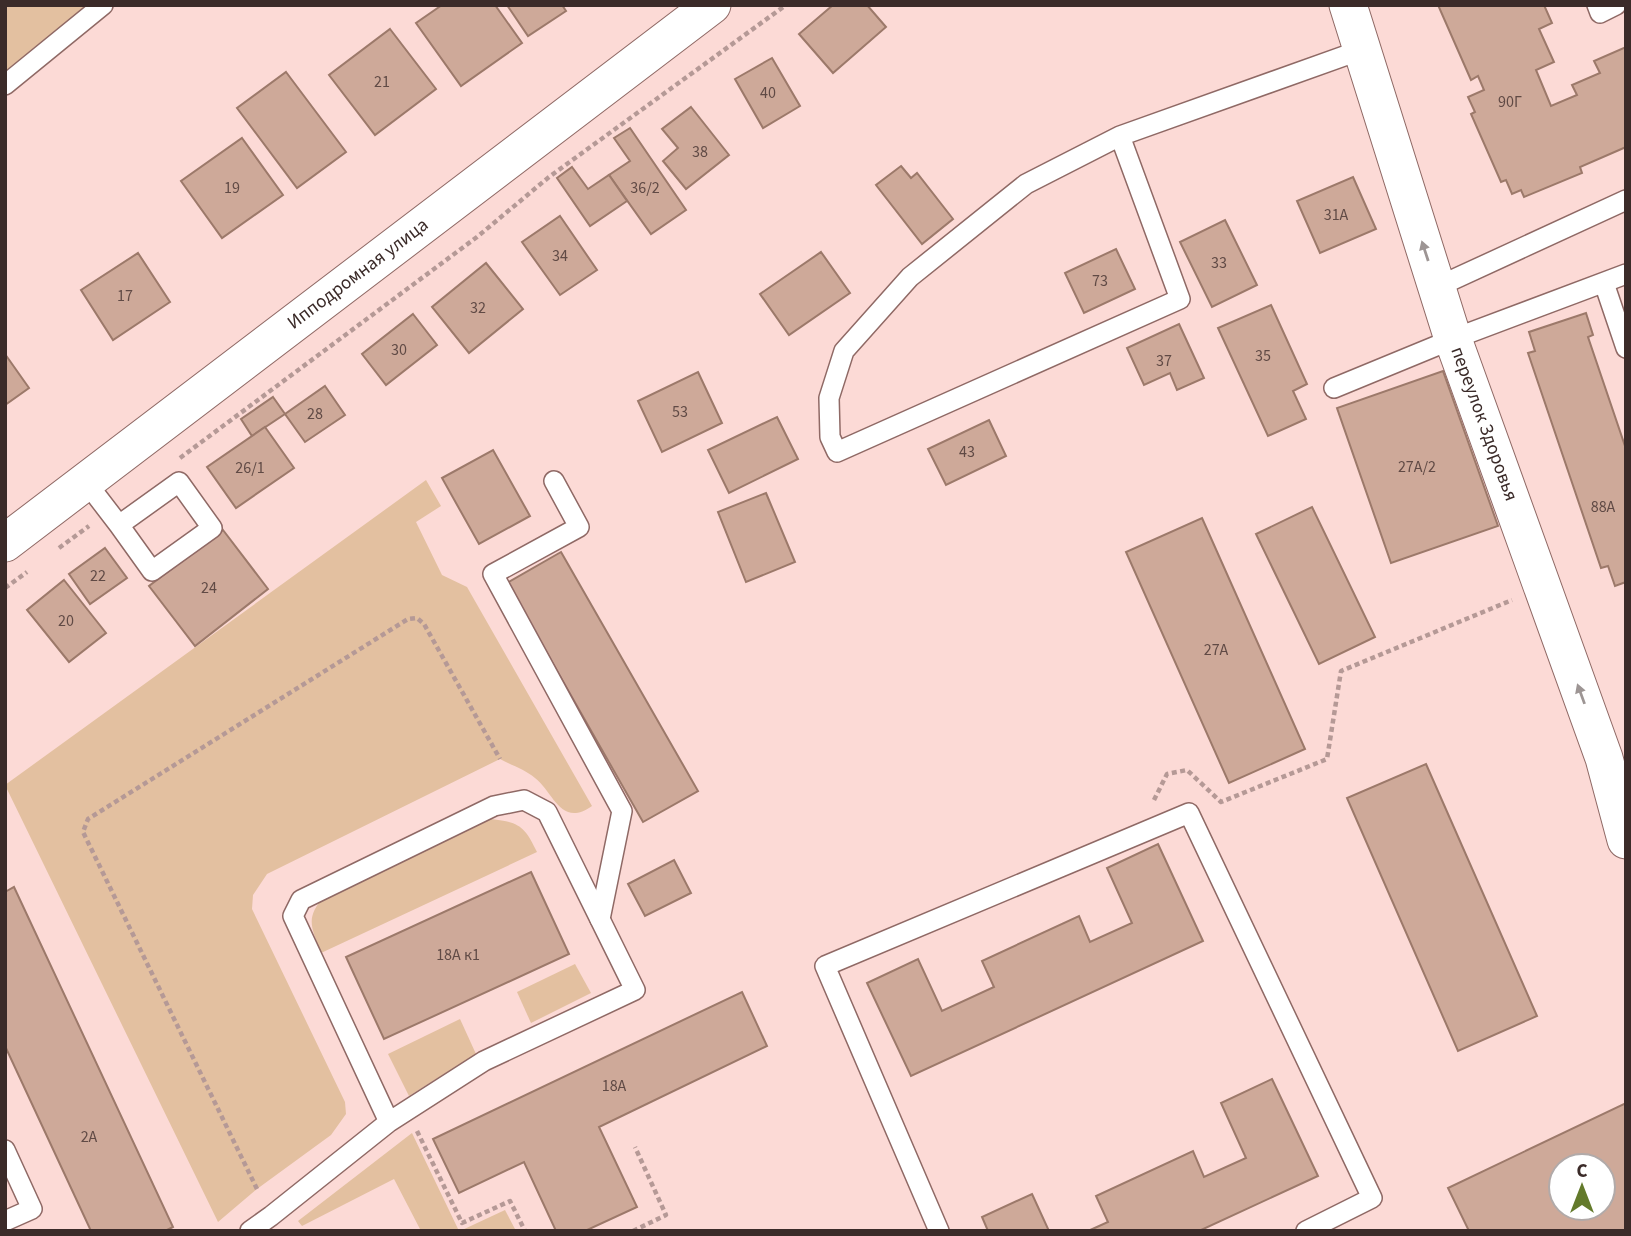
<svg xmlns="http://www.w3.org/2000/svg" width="1631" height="1236" font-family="'Source Sans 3',sans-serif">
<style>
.green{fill:#e3c0a0}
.building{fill:#cea999;stroke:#9c796a;stroke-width:2;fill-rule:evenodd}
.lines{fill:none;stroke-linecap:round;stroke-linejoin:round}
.lane-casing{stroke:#8f6965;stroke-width:22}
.street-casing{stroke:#8f6965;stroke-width:39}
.path{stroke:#b59996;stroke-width:4.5;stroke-dasharray:5 3.5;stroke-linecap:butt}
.lane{stroke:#fff;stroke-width:19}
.street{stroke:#fff;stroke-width:37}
.oneway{fill:#9d9594}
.labels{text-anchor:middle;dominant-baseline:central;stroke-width:5;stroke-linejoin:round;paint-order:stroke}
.number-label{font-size:16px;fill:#604a45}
.street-label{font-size:19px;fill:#3b2b29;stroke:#fff}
</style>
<rect width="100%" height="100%" fill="#fcdad6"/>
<g class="green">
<path d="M5 5H103L5 85Z"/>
<path d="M426 480 441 506 416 522 442 575 467 587 592 806C561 828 554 793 535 778 526 770 511 765 500 759L267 874 253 895 252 909 345 1102 346 1114 331 1135 257 1189 218 1222 5 785Z"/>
<path d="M491 819C520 822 525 827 537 852L321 953C312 928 304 918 325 896L463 828Z"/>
<path d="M575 964 591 993 531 1023 517 992Z"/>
<path d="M460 1019 476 1054 409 1096 388 1054Z"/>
<path d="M412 1133 459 1231H421L394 1179 302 1226 298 1221Z"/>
<path d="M505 1210 516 1231H460Z"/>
</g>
<g class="building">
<path d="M442 5H495L522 43 461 86 416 23Z"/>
<path d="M507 5H562L566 11 528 36Z"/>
<path d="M833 5H867L886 27 833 73 799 34Z"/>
<path d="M1438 5H1544L1552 23 1539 29 1554 62 1536 70 1551 106 1577 95 1572 85 1600 73 1594 61 1626 47V147L1580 167 1582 173 1524 197 1521 190 1512 194 1506 180 1501 182 1471 114 1475 112 1468 97 1484 90 1478 76 1471 80Z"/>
<path d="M390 29 436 89 375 135 329 75Z"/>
<path d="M772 58 800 106 763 128 735 79Z"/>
<path d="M286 72 346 152 297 188 237 108Z"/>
<path d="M691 107 729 155 686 189 663 161 678 148 662 129Z"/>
<path d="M630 128 686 210 651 234 609 175 630 161 614 138Z"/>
<path d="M242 138 283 195 222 238 181 181Z"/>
<path d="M901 166 911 178 917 173 953 219 922 244 876 185Z"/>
<path d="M572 167 588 189 609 175 627 201 590 226 557 178Z"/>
<path d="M1353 177 1376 229 1320 253 1297 201Z"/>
<path d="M560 216 597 270 560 295 522 242Z"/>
<path d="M1225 220 1257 285 1212 307 1180 242Z"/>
<path d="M1116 249 1135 289 1084 313 1065 273Z"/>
<path d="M821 252 850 293 789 335 760 294Z"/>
<path d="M138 253 170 302 113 340 81 290Z"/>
<path d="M486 263 523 309 469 353 432 307Z"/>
<path d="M1271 305 1307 384 1293 391 1306 419 1268 436 1218 328Z"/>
<path d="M1586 313 1593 335 1588 337 1626 449V582L1615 586 1608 566 1601 568 1528 353 1535 351 1529 332Z"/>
<path d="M413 314 437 345 386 385 362 354Z"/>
<path d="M1179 324 1204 378 1177 390 1170 373 1144 385 1127 348Z"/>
<path d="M5 354 29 388 5 405Z"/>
<path d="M1443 371 1498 526 1391 563 1337 408Z"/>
<path d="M698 372 722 423 662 452 638 401Z"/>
<path d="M325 386 345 415 305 442 285 414Z"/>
<path d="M273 397 285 414 252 436 241 419Z"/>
<path d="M777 417 798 459 729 493 708 450Z"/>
<path d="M989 420 1006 456 946 485 928 449Z"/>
<path d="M265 427 294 468 236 508 207 467Z"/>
<path d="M493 450 530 516 479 544 442 478Z"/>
<path d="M766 493 795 562 746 582 718 512Z"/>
<path d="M1312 507 1375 637 1319 664 1256 534Z"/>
<path d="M1202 518 1305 749 1229 783 1126 552Z"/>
<path d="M223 530 268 589 195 646 149 586Z"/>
<path d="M105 548 127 578 90 604 69 574Z"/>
<path d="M561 552 698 791 643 822 507 583Z"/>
<path d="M64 580 106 633 69 662 27 610Z"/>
<path d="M1426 764 1537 1016 1458 1051 1347 798Z"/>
<path d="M1158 844 1203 941 911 1076 867 983 918 959 942 1011 994 987 982 961 1079 916 1090 942 1132 923 1107 868Z"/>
<path d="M674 860 691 893 645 916 628 884Z"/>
<path d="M531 872 569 954 384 1039 346 957Z"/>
<path d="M14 887 173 1227 165 1231H91L5 1046V892Z"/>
<path d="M742 992 767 1046 599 1127 637 1207 585 1231H556L524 1162 459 1193 433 1139Z"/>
<path d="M1272 1079 1318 1176 1199 1231H1088L1108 1222 1096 1196 1193 1151 1204 1177 1246 1158 1221 1103Z"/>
<path d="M1626 1103V1231H1469L1448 1188ZM1561 1166H1603V1208H1561Z"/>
<path d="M1032 1194 1049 1231H988L982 1217Z"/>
</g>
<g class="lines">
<g class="lane-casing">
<g id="lane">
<path d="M1597 5 1600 13 1616 5"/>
<path d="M5 85 103 5"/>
<path d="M1120 136 1180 299 837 452 830 437 829 398 844 351 910 277 1026 184 1120 136 1361 50"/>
<path d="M1604 283 1626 348"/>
<path d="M1437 287 1626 200"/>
<path d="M1334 388 1453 339 1626 274"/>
<path d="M554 481 579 527 493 574 622 811 600 919"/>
<path d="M86 482 119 525 179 482 212 528 152 571 119 525"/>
<path d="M5 1150 32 1209 5 1221"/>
<path d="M250 1231 271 1216 389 1122 484 1061 635 990 547 812 524 800 494 806 301 900 293 916 389 1122"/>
<path d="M939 1231 825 966 1189 813 1372 1198 1306 1231"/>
</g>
</g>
<g class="street-casing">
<g id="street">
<path d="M1348 5 1453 339 1604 758 1626 840"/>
<path d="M5 543 712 5"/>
</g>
</g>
<g class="path">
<path d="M180 458 477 237 549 177 786 5"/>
<path d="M59 548 89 526"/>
<path d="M5 588 27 572"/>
<path d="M1154 800 1167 774 1187 770 1221 802 1327 759 1341 671 1512 600"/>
<path d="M417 1131 462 1223 510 1201 525 1231"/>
<path d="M257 1189 83 832 88 819 408 619 417 618 424 624 500 759"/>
<path d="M633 1231 666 1215 635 1147"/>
</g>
<use href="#lane" class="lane"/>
<use href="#street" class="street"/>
</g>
<defs><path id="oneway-solid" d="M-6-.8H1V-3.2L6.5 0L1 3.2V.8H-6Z" transform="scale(1.75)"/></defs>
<g class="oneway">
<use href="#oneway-solid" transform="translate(1425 251) rotate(-108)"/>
<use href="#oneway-solid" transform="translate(1581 694) rotate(-110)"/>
</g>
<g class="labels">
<g class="number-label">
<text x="382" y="82">21</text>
<text x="768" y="93">40</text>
<text x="1510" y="102">90Г</text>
<text x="700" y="152">38</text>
<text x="232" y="188">19</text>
<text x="645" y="188">36/2</text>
<text x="1336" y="215">31А</text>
<text x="560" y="256">34</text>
<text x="1219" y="263">33</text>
<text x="1100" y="281">73</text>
<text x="125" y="296">17</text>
<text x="478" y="308">32</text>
<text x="399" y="350">30</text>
<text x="1263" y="356">35</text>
<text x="1164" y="361">37</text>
<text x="680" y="412">53</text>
<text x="315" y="414">28</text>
<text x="967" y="452">43</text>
<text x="1417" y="467">27А/2</text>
<text x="250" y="468">26/1</text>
<text x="1603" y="507">88А</text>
<text x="98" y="576">22</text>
<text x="209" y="588">24</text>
<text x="66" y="621">20</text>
<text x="1216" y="650">27А</text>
<text x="458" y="955">18А к1</text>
<text x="614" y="1086">18А</text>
<text x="89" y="1137">2А</text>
</g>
<g class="street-label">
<text transform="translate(358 274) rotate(-37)">Ипподромная улица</text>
<text transform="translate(1484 424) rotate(70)">переулок Здоровья</text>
</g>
</g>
<rect width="1631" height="1236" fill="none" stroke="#3b2b29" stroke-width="14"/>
<g transform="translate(1582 1187)"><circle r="33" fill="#ffffff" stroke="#b1aaa9" stroke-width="2"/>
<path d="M0-5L12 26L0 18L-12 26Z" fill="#637a2b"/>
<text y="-10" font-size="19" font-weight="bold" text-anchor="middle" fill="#3b2b29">С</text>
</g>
</svg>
